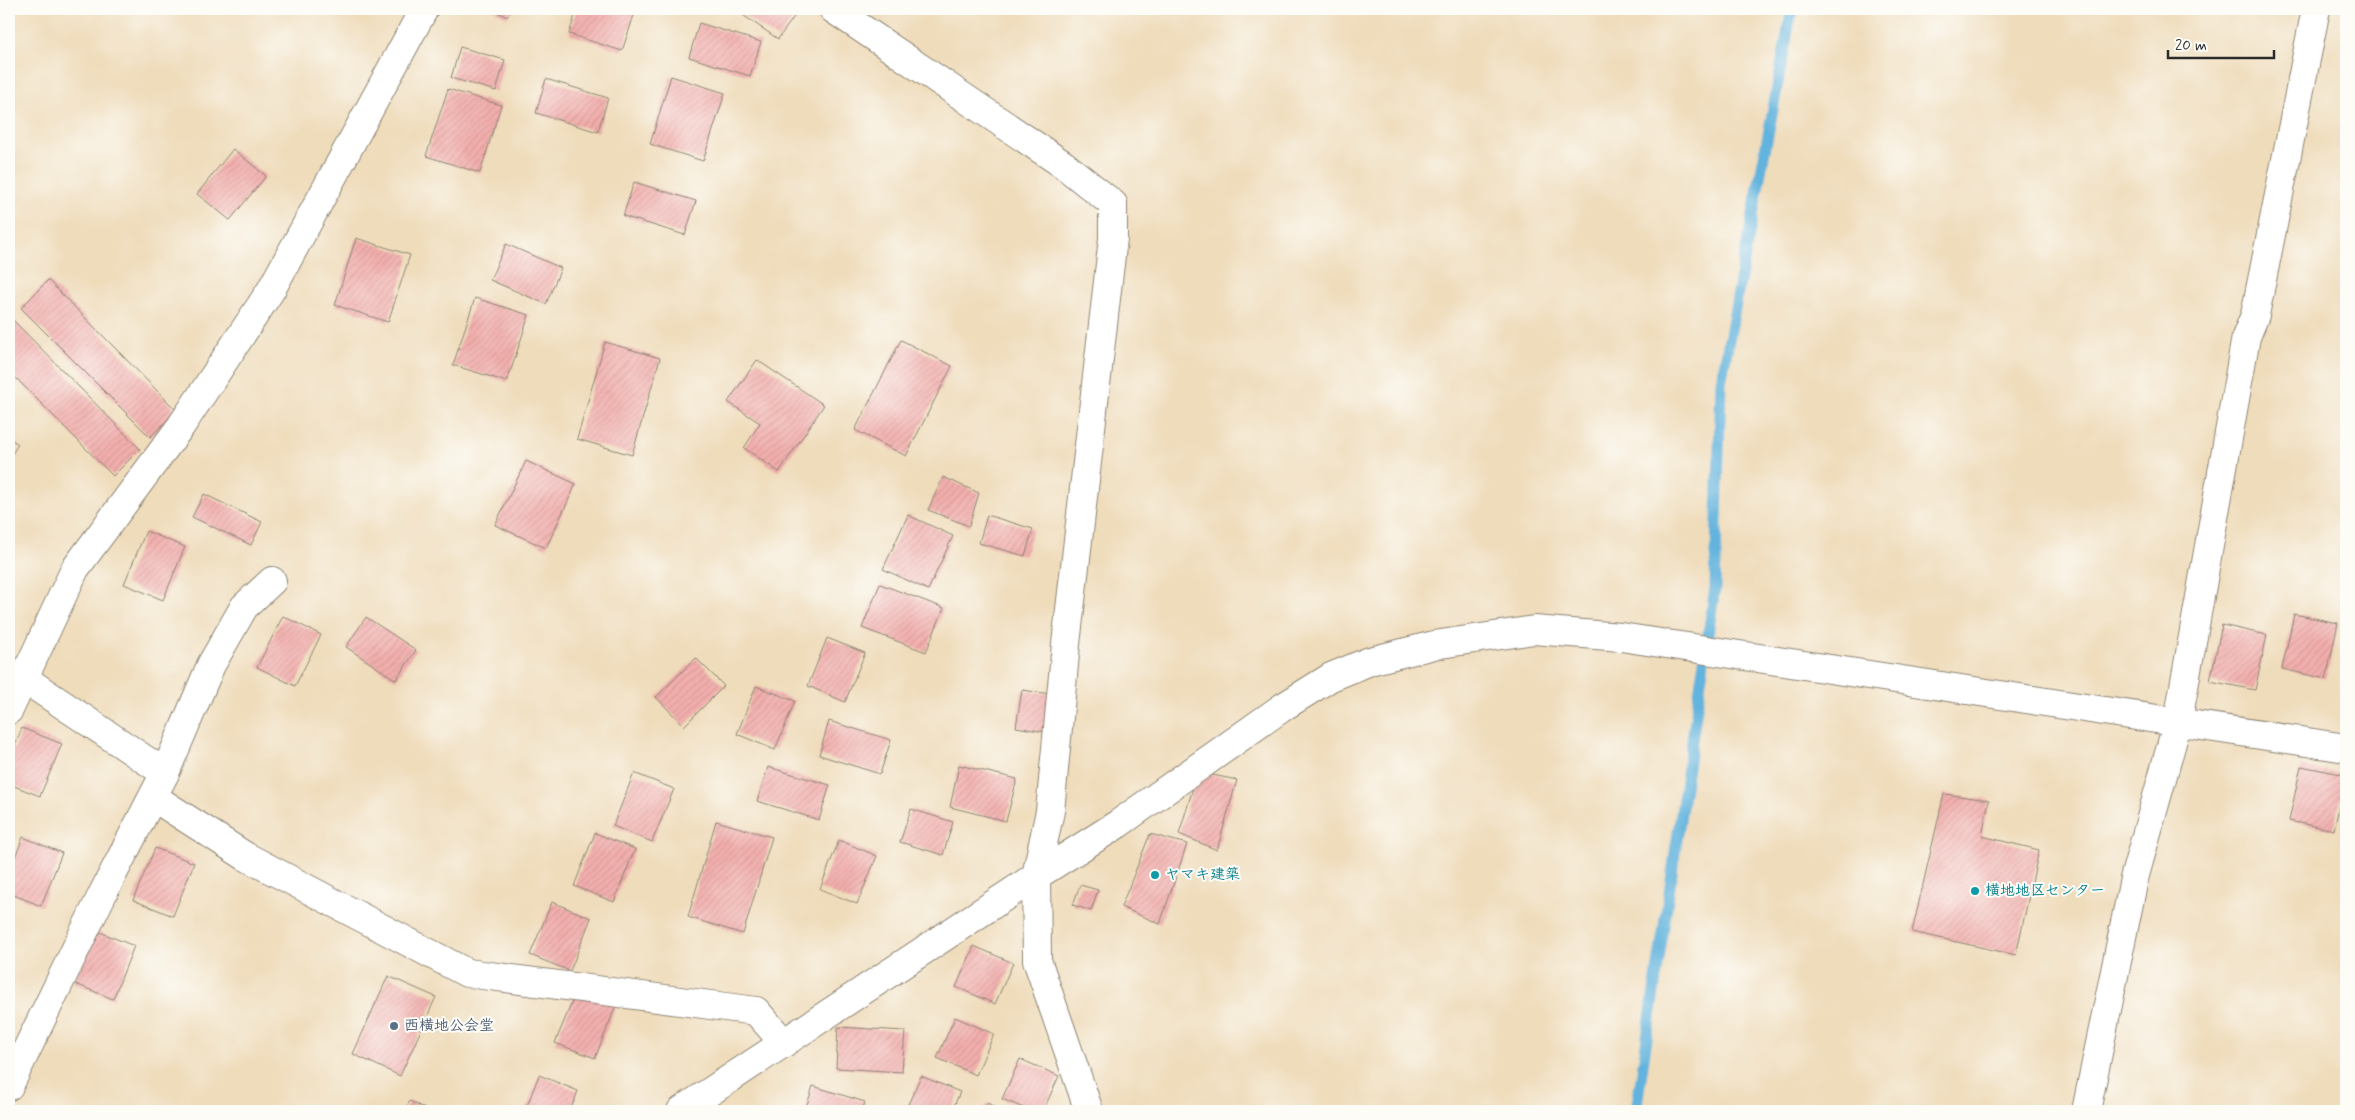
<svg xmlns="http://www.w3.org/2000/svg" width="2355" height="1120" font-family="Mynerve,'Klee One',sans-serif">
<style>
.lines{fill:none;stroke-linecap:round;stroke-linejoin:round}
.stream{stroke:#62b3dd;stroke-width:11}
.building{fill:url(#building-hatch)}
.street-casing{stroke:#8d8473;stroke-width:30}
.secondary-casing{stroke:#8d8473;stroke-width:30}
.street{stroke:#fff;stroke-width:28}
.secondary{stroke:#fff;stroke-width:28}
.culture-dot{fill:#0f9aa8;stroke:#fdfcf7;stroke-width:2}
.service-dot{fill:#5c6f8a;stroke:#fdfcf7;stroke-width:2}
.labels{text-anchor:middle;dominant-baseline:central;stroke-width:4;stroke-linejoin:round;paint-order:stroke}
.culture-label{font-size:15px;font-weight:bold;fill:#0d838f;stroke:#fdfcf7;text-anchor:start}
.service-label{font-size:15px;font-weight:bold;fill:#4e5e75;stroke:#fdfcf7;text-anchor:start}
</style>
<defs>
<pattern id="building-hatch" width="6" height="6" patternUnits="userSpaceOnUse" patternTransform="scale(1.25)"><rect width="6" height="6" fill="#f3afad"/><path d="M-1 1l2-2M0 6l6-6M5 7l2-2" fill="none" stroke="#d09795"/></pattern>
</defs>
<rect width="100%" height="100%" fill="#fdfcf7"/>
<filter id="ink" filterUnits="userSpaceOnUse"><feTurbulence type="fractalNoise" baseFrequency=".02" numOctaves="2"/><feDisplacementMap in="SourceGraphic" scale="10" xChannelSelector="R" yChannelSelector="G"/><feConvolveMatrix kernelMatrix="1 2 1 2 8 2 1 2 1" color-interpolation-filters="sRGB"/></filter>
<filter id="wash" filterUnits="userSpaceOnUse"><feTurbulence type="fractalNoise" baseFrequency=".0096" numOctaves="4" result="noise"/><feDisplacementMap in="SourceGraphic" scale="20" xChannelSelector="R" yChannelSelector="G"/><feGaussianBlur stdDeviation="1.12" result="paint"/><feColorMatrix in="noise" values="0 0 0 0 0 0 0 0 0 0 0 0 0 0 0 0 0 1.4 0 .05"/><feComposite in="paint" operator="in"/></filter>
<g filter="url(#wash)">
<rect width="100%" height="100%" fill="#efdcbb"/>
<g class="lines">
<path class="stream" d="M1636 1111 1715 588 1721 382 1792 9"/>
</g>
<g id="blocks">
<g class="building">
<path d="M492 9H512L507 17Z"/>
<path d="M577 9H636L622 51 569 34Z"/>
<path d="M734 9H788L796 14 778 39Z"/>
<path d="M699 23 761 42 750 76 689 57Z"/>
<path d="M460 47 505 60 496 91 451 78Z"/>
<path d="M671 76 725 93 703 161 650 144Z"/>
<path d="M546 79 608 98 598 132 536 113Z"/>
<path d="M448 89 501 105 480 173 426 156Z"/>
<path d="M233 149 266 176 230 220 197 194Z"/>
<path d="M634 182 696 201 685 235 623 216Z"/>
<path d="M356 238 410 255 388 322 335 305Z"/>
<path d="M506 244 561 268 546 304 490 280Z"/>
<path d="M48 280 177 411 150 437 21 308Z"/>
<path d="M475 298 529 315 507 382 453 365Z"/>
<path d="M12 319 140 449 113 476 9 371V322Z"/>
<path d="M901 340 952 366 906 456 855 430Z"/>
<path d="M605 342 660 358 632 455 577 439Z"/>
<path d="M757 360 824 405 779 472 744 448 760 423 728 402Z"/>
<path d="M9 438 18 444 9 459Z"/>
<path d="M526 461 576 484 546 548 495 525Z"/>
<path d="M943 477 979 493 969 526 928 510Z"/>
<path d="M204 494 262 522 251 545 192 517Z"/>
<path d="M908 515 953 536 928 590 883 569Z"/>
<path d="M987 515 1033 529 1025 556 979 543Z"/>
<path d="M146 531 185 547 163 600 124 584Z"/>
<path d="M880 584 944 608 926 652 862 628Z"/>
<path d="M2294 614 2338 623 2326 679 2282 669Z"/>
<path d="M283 616 321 635 295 686 257 667Z"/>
<path d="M366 617 416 650 396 680 346 647Z"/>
<path d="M2222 625 2267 635 2255 690 2210 681Z"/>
<path d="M827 638 865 653 845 702 808 686Z"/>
<path d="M696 658 724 686 684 726 656 697Z"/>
<path d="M756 686 795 701 775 750 737 734Z"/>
<path d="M1022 690 1051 694 1045 732 1016 727Z"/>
<path d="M829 721 891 740 880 774 819 755Z"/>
<path d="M22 728 62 744 40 796 9 784V761Z"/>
<path d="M959 765 1017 779 1006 821 950 807Z"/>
<path d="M2301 766 2346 775 2334 830 2289 821Z"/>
<path d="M768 767 830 785 819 820 757 801Z"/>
<path d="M1198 772 1237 780 1217 850 1179 834Z"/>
<path d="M634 773 674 789 652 842 613 826Z"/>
<path d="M1944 794 1989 800 1982 836 2039 850 2016 955 1912 932Z"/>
<path d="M911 809 953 822 943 855 900 842Z"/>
<path d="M716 821 772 837 743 934 688 917Z"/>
<path d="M595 833 635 849 614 902 574 886Z"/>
<path d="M1150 834 1187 844 1160 924 1121 907Z"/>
<path d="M23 837 62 853 41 906 9 893V873Z"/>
<path d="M839 840 877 856 857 904 820 889Z"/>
<path d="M155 848 194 863 173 916 133 900Z"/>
<path d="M1080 885 1098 890 1091 911 1073 905Z"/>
<path d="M552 902 591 918 570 971 530 955Z"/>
<path d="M95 930 134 946 113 999 73 983Z"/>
<path d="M974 946 1013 963 995 1004 956 987Z"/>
<path d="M388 976 436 997 400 1076 353 1054Z"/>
<path d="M577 990 616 1006 595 1058 555 1043Z"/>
<path d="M955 1017 994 1034 976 1075 937 1058Z"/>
<path d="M838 1027 905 1031 902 1072 836 1068Z"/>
<path d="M1020 1059 1059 1076 1043 1111H1031L1002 1099Z"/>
<path d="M539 1075 578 1091 570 1111H525Z"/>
<path d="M921 1076 960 1092 952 1111H905Z"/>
<path d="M813 1086 865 1102 862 1111H805Z"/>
<path d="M410 1101 429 1111H404Z"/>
<path d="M988 1103 1000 1111H982Z"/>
</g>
</g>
</g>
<g filter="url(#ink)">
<use href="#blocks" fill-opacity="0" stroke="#8d8473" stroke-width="1"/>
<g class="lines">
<g class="street-casing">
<g id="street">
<path d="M833 9 1064 165 1113 204V238L1066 644 1050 811 1036 876 1037 960 1089 1111"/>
<path d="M23 678 165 773"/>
<path d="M153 797 245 856 467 973 756 1011 784 1043"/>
<path d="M9 1086 103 893 165 773 211 665 244 607 272 581"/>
<path d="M681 1111 1036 876"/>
<path d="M2086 1111 2134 879 2178 721 2246 337 2255 315 2316 9"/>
</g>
</g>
<g class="secondary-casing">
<g id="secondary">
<path d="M9 710 75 569 181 426 271 290 424 9"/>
<path d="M1036 876 1118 824 1283 707 1331 677 1370 661 1434 645 1534 630 1621 637 2346 748"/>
</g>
</g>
<use href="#street" class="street"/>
<use href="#secondary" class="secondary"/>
</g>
</g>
<g class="culture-dot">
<circle cx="1155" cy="875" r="5"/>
<circle cx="1975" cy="891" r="5"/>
</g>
<circle class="service-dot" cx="394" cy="1026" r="5"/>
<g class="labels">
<g class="culture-label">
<text x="1165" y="875">ヤマキ建築</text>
<text x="1985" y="891">横地地区センター</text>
</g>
<g class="service-label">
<text x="404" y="1026">西横地公会堂</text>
</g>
</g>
<rect width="2355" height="1120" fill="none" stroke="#fdfcf7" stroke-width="30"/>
<path d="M2168 50v8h106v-8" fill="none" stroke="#2b2b2b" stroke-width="2.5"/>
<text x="2175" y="50" font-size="15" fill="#2b2b2b" stroke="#fdfcf7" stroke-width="4" paint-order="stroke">20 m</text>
</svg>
